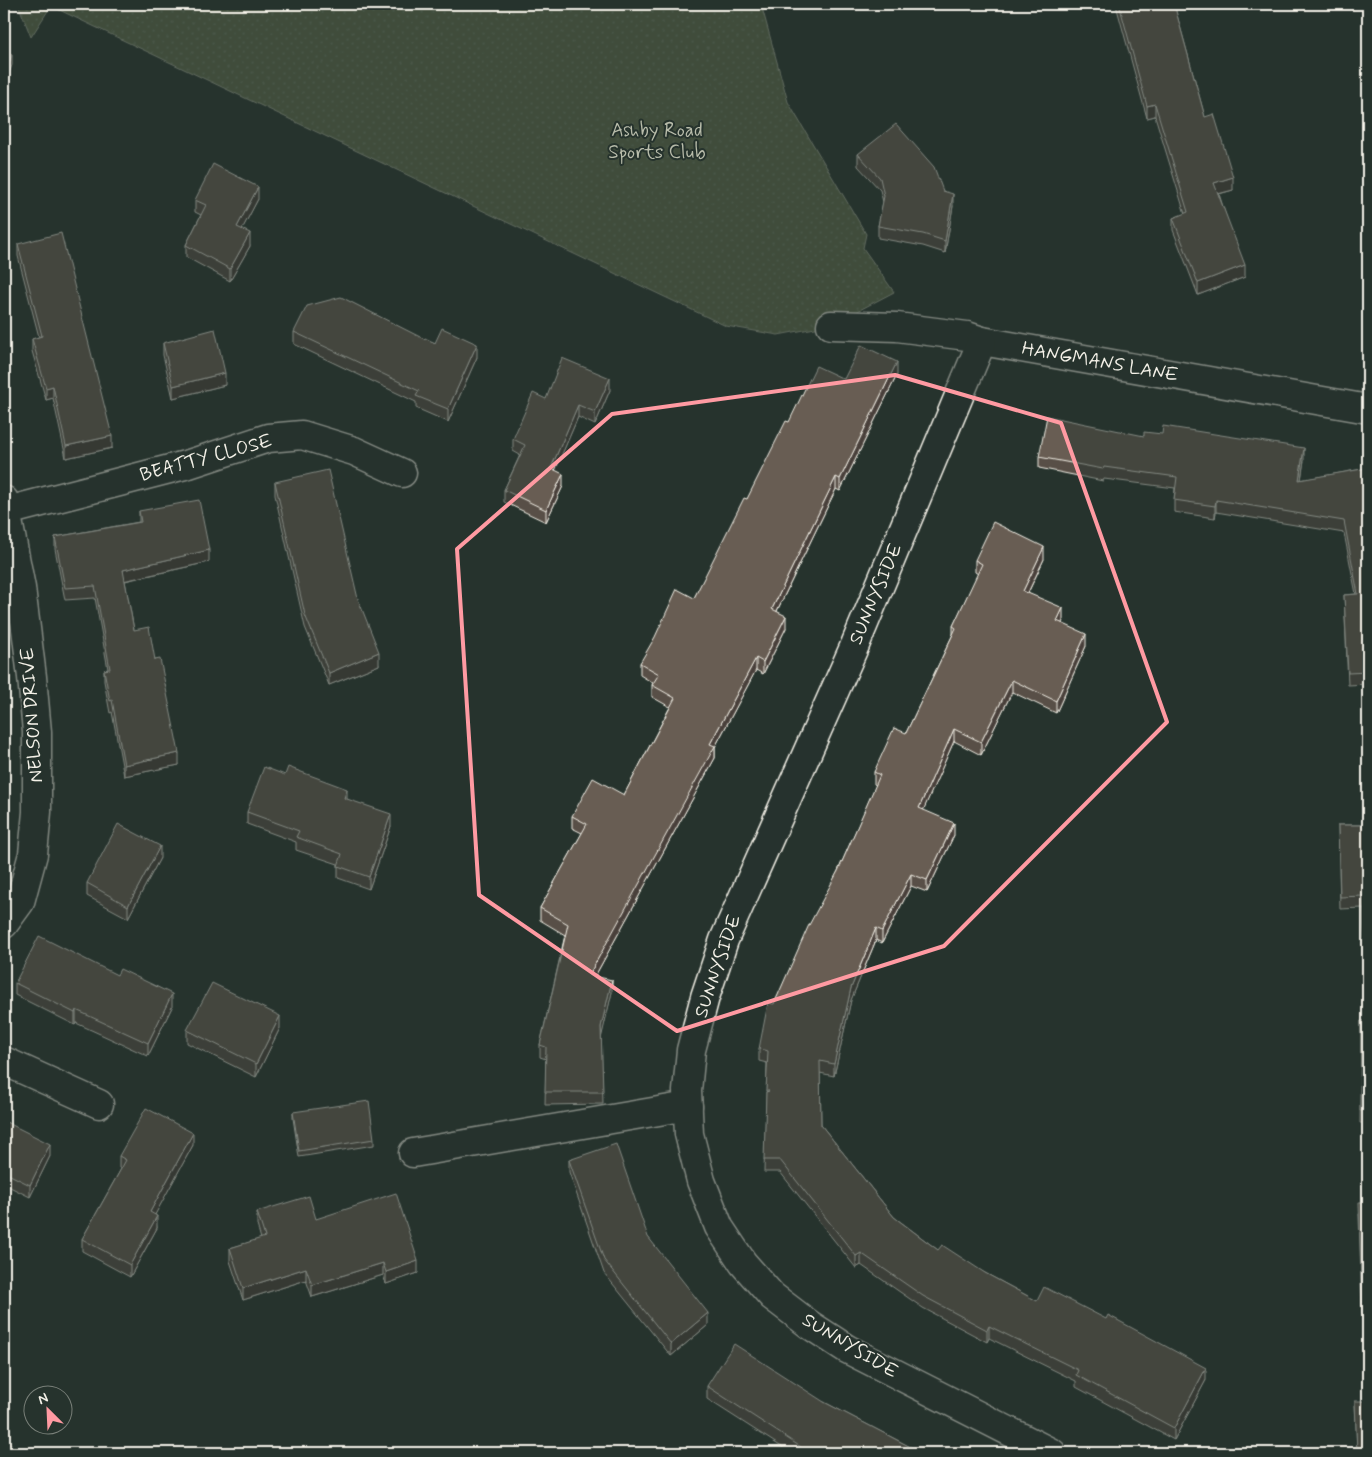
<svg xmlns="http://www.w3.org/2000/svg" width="1372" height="1457" font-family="Mynerve,sans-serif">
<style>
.grass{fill:url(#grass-dots);stroke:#a9ae9b}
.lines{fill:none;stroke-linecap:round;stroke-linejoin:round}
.street-casing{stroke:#f4f1e8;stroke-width:31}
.street{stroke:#26332d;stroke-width:28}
.wall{fill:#595047;stroke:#f4f1e8}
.shaded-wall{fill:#49413a;stroke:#f4f1e8}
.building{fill:#685d53;stroke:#f4f1e8}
.marked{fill:none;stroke:#ff9aa2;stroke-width:4;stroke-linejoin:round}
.labels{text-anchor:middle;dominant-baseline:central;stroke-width:4;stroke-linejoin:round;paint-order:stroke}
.park-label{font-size:19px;fill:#b8bcaa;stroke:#26332d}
.street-label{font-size:19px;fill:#f4f1e8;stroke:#26332d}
</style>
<defs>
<pattern id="grass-dots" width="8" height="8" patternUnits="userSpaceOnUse" patternTransform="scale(1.25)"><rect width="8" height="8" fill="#5e6c4e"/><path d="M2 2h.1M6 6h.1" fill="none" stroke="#768168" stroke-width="1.8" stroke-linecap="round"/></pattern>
</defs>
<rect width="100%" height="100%" fill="#26332d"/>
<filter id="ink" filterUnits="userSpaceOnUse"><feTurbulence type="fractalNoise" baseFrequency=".02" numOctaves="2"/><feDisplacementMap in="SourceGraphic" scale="10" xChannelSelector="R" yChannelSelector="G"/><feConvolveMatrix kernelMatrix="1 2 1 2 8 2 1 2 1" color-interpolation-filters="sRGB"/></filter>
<g filter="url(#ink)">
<path class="grass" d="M18 4H761L788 102 866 234 863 248 894 292 831 325 778 335 726 326 51 6 31 37Z"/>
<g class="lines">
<g class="street-casing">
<g id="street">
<path d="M831 325 897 327 967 336 982 341 1368 409"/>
<path d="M982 341 855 645 724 940 705 997 691 1050 687 1091 689 1134 701 1181 719 1227 743 1263 772 1296 810 1325 847 1349 1052 1453"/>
<path d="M4 500 21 588 32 677 37 732V812L33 854 20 902 4 924"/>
<path d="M7 511 189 464 268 438 302 435 354 451 402 473"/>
<path d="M4 1061 99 1104"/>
<path d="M413 1153 688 1106"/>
</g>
</g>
<use href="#street" class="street"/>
</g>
<g class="wall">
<path d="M1106 4H1174L1205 117 1233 190 1219 194 1245 277 1198 295 1173 230V218L1185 214 1155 116 1147 118 1116 5 1108 8Z"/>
<path d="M858 154 943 191 953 206 945 253 923 246 878 238V226L883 202 880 190 858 166Z"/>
<path d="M258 199 242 229 250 246 230 281 186 257V245L201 215 195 212V200Z"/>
<path d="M18 244 112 448 66 458 53 398 46 400 32 351V339L39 337 18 256Z"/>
<path d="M294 332 424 339 477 357 448 422 416 408V402L294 344Z"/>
<path d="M163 343 225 385 173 398 163 355Z"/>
<path d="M897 375 840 491 836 489 777 611 786 628 763 674 756 670 715 747V758L595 976 612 992 601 1037 603 1104 545 1105 546 1059 540 1057V1045L565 935 540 920V908L582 833 572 828V816L624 795 670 707 652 697V685L653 683 640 675V663L694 598 789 422 844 379Z"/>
<path d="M610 390 595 425 578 417 555 470 563 486 546 522 504 502V490L520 455 513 451V439L546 399Z"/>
<path d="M1144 436 1304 460 1301 480 1368 468V684L1348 685 1344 595 1356 594 1344 533 1216 512 1215 518 1174 512V500L1175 488 1104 479 1103 481 1039 468V457Z"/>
<path d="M275 482 358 599 379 665 329 685 305 627 275 495Z"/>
<path d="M139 511 209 562 125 581 134 630 155 660 179 765 124 776 112 712 110 713 104 681V670L108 669 95 598 65 600 55 549V537L139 522Z"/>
<path d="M1044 559 1028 593 1063 621 1061 623 1086 646 1056 713 1012 692 981 755 954 741 923 810 954 835 927 892 911 886 882 943 876 940 851 1000 834 1076 820 1073 821 1125 894 1217 938 1250 985 1273 1037 1301 1206 1380 1174 1440 1076 1387V1381L989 1338 987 1342 923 1308 861 1265 856 1268 780 1172H764L767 1063 759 1061V1049L774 1004 838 871 876 785 874 784V772L906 733 953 634V626L978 574 975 572V560Z"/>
<path d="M1367 777H1368V807L1367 789Z"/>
<path d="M347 799 391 826 369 889 338 878V864L296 850V842L247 824V812Z"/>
<path d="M1338 825H1368V963H1365L1363 908 1340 909Z"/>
<path d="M160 858 128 918 87 896V883Z"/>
<path d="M15 983 172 1007 148 1056 76 1023 75 1025 15 995Z"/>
<path d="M1361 1021H1368V1123H1360Z"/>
<path d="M280 1028 256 1077 187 1043V1030Z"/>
<path d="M293 1112 374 1139V1145L299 1157 293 1118Z"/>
<path d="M4 1121 50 1156 30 1197 4 1184Z"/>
<path d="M193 1145 155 1214 157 1228 130 1277 82 1251V1239L121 1169 119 1168V1156Z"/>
<path d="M569 1160 648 1237 708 1325 671 1356 604 1273 569 1172Z"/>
<path d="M1368 1202V1314H1362L1359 1214Z"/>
<path d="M257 1212 316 1219 418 1273 386 1284 383 1275 312 1297 306 1280 243 1300 230 1261V1248L261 1239 257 1225Z"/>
<path d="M707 1386 824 1402 922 1453H791L707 1399Z"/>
<path d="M1355 1401 1368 1453H1357Z"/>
</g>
<g class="shaded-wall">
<path d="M1108 4H1116V5L1108 8Z"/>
<path d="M12 54V65L4 88V77Z"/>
<path d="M1155 104V116L1147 118V106Z"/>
<path d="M1233 177V190L1214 195V183Z"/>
<path d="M258 187V199L237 239V227Z"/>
<path d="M953 194V206L945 253V241Z"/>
<path d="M250 233V246L230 281V269Z"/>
<path d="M1245 265V277L1198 295V283Z"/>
<path d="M6 267V274H4V268Z"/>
<path d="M477 344V357L448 422V409Z"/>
<path d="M897 362V375L840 491V479Z"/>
<path d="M225 373V385L173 398V386Z"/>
<path d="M610 378V390L595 425V412Z"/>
<path d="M53 386V398L46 400V388Z"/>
<path d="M578 405V417L551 480V468Z"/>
<path d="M112 436V448L66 458V446Z"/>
<path d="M1304 448V460L1299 492V480Z"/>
<path d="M563 474V486L546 522V510Z"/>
<path d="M836 477V489L772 621V609Z"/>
<path d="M1216 500V512L1215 518V506Z"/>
<path d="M1044 547V559L1023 603V591Z"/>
<path d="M209 550V562L123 581V570Z"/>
<path d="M1063 608V621L1057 633V621Z"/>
<path d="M786 616V628L763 674V662Z"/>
<path d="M1086 634V646L1056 713V701Z"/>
<path d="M379 652V665L329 685V673Z"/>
<path d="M756 658V670L715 747V758L589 987V975L710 744Z"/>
<path d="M1012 680V692L981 755V742Z"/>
<path d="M954 729V741L919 820V808Z"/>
<path d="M179 753V765L124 776V765Z"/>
<path d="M347 789V801L344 798Z"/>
<path d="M391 814V826L369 889V877Z"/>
<path d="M954 823V835L927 892V880Z"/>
<path d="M160 846V858L128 918V906Z"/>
<path d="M911 874V886L882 943V931Z"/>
<path d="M876 928V940L851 1000 834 1076V1064L851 988Z"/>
<path d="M612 980V992L601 1039V1027Z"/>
<path d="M172 994V1007L148 1056V1043Z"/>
<path d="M76 1010V1023L75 1025V1013Z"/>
<path d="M280 1016V1028L256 1077V1064Z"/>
<path d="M193 1133V1145L150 1224V1212Z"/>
<path d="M50 1144V1156L30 1197V1185Z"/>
<path d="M157 1216V1228L130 1277V1265Z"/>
<path d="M861 1253V1265L856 1268V1256Z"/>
<path d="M418 1261V1273L386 1284V1272Z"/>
<path d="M383 1263V1275L312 1297V1285Z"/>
<path d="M306 1268V1280L243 1300V1288Z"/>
<path d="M708 1313V1325L671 1356V1344Z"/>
<path d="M989 1326V1338L987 1342V1330Z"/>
<path d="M1206 1368V1380L1174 1440V1428Z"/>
</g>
<g class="building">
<path d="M1119 4H1174L1205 117 1214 114 1233 177 1214 183 1245 265 1198 283 1173 218 1188 212 1155 104 1147 106Z"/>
<path d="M4 51 12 54 4 77Z"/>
<path d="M896 124 934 167 943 191 953 194 945 241 923 234 878 226 884 196 880 178 858 154Z"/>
<path d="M213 164 258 187 237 227 250 233 230 269 186 245 206 205 195 200Z"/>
<path d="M61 233 112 436 66 446 53 386 46 388 32 339 42 336 18 244Z"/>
<path d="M4 260 6 267 4 268Z"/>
<path d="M341 297 424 339 425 338 435 343 442 328 477 344 448 409 416 396 419 391 294 332 307 306Z"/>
<path d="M215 329 225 373 173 386 163 343Z"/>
<path d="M861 345 897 362 840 479 836 477 772 609 786 616 763 662 756 658 710 744 715 746 589 975 612 980 601 1027 603 1092H545L546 1047 540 1045 568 924 540 908 587 824 572 816 593 778 624 795 675 698 652 685 659 674 640 663 655 637 677 589 694 598 744 498 747 499 786 421 789 422 816 366 844 379Z"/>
<path d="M562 358 610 378 595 412 578 405 551 468 563 474 546 510 504 490 525 445 513 439 533 393 546 399Z"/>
<path d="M1047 416 1144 436V432L1162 434 1163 426 1304 448 1299 480 1368 468V672L1348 673 1344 595 1358 594 1344 521 1216 500 1215 506 1174 500 1177 477 1104 467 1103 469 1039 457Z"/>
<path d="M328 470 358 599 379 652 329 673 305 615 275 482Z"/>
<path d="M199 500 209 550 123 570 134 630 149 627 155 660 160 659 179 753 124 765 112 700 110 701 104 670 110 669 95 586 65 588 55 537 141 522 139 511Z"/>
<path d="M993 522 1044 547 1023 591 1063 608 1057 621 1086 634 1056 701 1012 680 981 742 954 729 919 808 954 823 927 880 911 874 882 931 876 928 851 988 834 1064 820 1061 821 1125 894 1217 938 1250 942 1245 985 1273 1037 1301 1044 1287 1106 1319 1108 1315 1206 1368 1174 1428 1076 1375 1078 1370 989 1326 987 1330 923 1296 861 1253 856 1256 780 1160H764L766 1092 769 1091H766L768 1051 759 1049 768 1003 774 1004 808 927 838 871 880 775 874 772 894 728 906 733 956 628 953 626 982 564 975 560Z"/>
<path d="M264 767 285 775 288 767 347 789 344 798 391 814 369 877 338 866 342 854 296 837 299 831 247 812Z"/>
<path d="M1367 777H1368V795Z"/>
<path d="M118 824 160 846 128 906 87 883Z"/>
<path d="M1338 825H1368V951H1365L1363 896 1340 897Z"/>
<path d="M39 936 117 975 120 969 172 994 148 1043 76 1010 75 1013 15 983Z"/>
<path d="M212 983 280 1016 256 1064 187 1030Z"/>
<path d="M1361 1021H1368V1111H1360Z"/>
<path d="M369 1101 374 1139 299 1151 293 1112Z"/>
<path d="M146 1108 193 1133 150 1212 157 1216 130 1265 82 1239 126 1160 119 1156Z"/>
<path d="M4 1121 50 1144 30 1185 4 1172Z"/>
<path d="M616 1144 648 1237 708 1313 671 1344 604 1260 569 1160Z"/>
<path d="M396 1193 418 1261 386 1272 383 1263 312 1285 306 1268 243 1288 230 1248 265 1237 257 1212 309 1196 316 1219Z"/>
<path d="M1359 1202H1368V1302H1362Z"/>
<path d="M734 1344 824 1402 922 1453H810L707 1386Z"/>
<path d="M1355 1401H1368V1453H1357Z"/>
<path d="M4 1441 28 1453H4Z"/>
</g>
</g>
<path d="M0 0H1372V1457H0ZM895 375 1061 423 1167 722 944 946 677 1031 479 895 457 549 612 414Z" fill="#26332d" fill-opacity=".55" fill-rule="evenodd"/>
<path class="marked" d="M895 375 1061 423 1167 722 944 946 677 1031 479 895 457 549 612 414Z"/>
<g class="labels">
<g class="park-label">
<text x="657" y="130">Ashby Road<tspan x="657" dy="22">Sports Club</tspan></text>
</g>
<g class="street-label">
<text transform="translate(1100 362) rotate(10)">HANGMANS LANE</text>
<text transform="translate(206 458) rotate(-15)">BEATTY CLOSE</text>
<text transform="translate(876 594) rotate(-67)">SUNNYSIDE</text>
<text transform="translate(32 715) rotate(-94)">NELSON DRIVE</text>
<text transform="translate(718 966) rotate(-71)">SUNNYSIDE</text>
<text transform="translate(850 1346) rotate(31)">SUNNYSIDE</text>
</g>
</g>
<rect width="1372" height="1457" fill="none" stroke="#26332d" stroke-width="20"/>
<rect x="10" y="10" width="1352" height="1437" fill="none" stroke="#f4f1e8" stroke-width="2" filter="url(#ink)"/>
<g transform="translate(48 1410) rotate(336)"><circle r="24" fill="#26332d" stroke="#787f78"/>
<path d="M0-4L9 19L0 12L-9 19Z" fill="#ff9aa2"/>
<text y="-8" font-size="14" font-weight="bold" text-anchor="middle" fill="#f4f1e8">N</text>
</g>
</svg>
